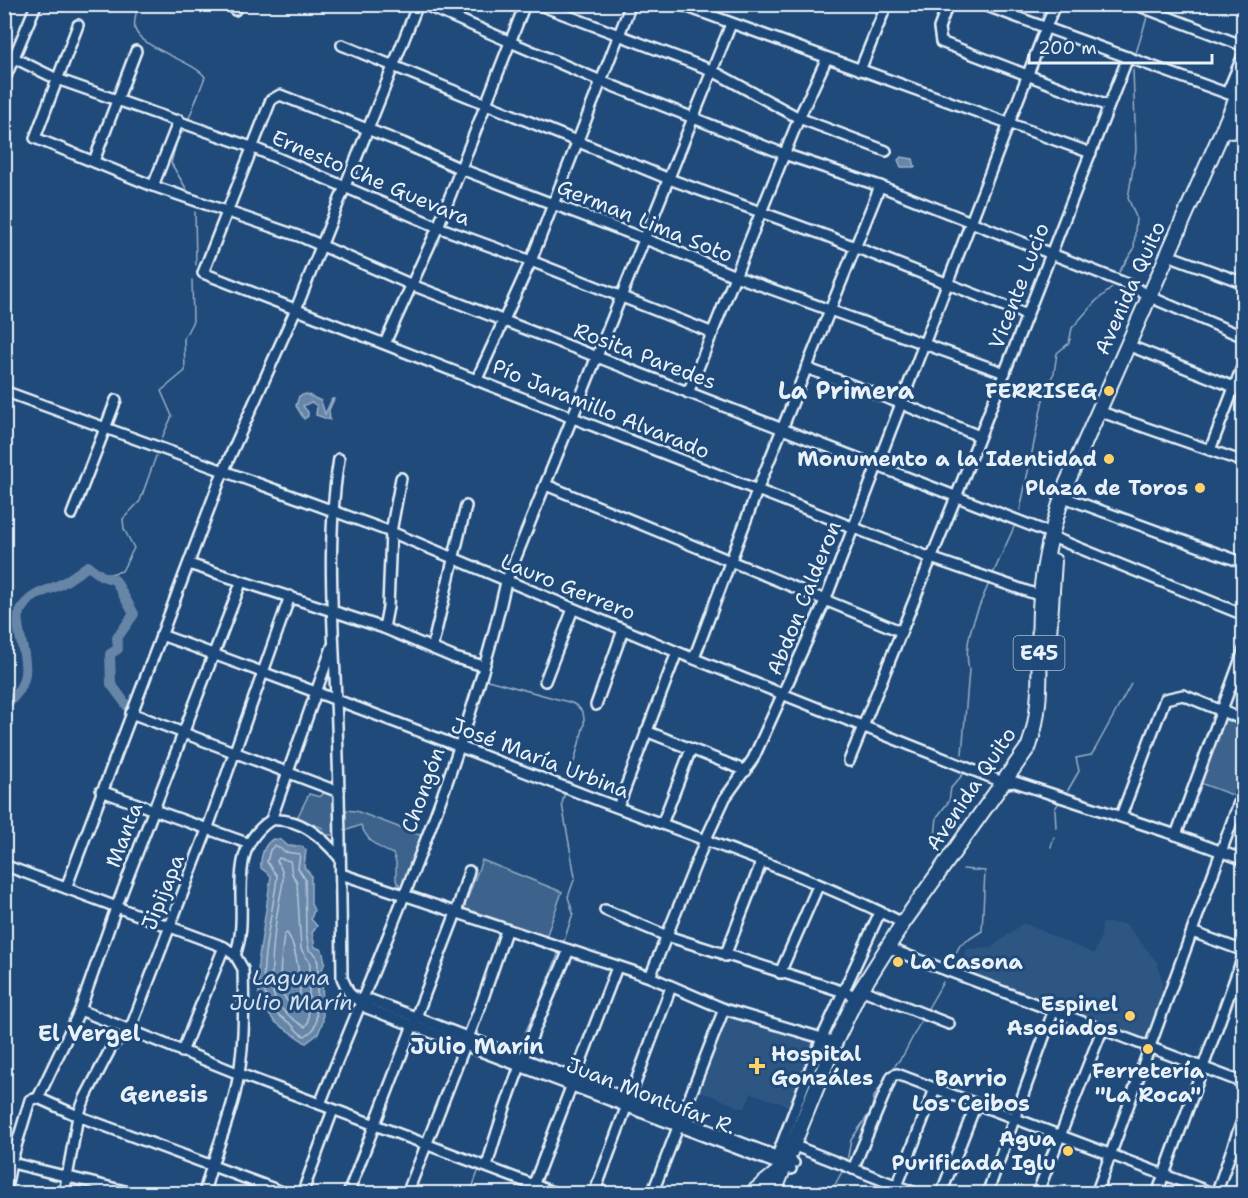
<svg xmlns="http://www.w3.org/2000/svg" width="1248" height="1198" font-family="'Shantell Sans',sans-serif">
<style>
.built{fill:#2e5683}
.green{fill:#3c628c;stroke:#92aac2;stroke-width:1.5}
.water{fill:#6685a7;stroke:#9ab0c7;stroke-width:1.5}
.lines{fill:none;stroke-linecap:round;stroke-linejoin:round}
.shore{stroke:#b4c6d8;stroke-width:1.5}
.stream{stroke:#9ab0c7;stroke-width:1.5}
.river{stroke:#6685a7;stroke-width:10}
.minor-casing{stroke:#e8f1f8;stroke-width:14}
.highway-casing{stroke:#e8f1f8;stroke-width:18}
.minor{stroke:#1f4a7a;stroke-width:9}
.highway{stroke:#1f4a7a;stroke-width:14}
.poi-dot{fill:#ffd166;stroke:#1f4a7a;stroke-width:2}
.labels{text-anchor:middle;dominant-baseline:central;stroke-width:6;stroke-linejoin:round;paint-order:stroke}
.shield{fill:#1f4a7a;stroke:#acbfd2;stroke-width:1.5}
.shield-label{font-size:20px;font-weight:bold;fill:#e8f1f8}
.street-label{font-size:21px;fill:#e8f1f8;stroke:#1f4a7a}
.poi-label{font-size:21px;font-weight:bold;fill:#e8f1f8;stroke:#1f4a7a;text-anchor:end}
.water-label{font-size:22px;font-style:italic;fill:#d4e1ec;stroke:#1f4a7a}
.neighbourhood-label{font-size:22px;font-weight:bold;fill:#e8f1f8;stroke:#1f4a7a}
.quarter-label{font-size:24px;font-weight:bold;fill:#e8f1f8;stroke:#1f4a7a}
</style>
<rect width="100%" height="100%" fill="#1f4a7a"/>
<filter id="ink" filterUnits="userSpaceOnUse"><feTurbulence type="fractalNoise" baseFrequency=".0167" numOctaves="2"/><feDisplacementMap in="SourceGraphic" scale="12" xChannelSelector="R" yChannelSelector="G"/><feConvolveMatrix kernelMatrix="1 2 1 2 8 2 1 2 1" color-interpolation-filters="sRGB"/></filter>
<g filter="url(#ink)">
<g class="built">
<path d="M1023 923 1094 954 1101 936 1102 923 1126 924 1157 962 1162 980V993L1146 1038 960 969 967 949 991 948Z"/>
<path d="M727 1015 815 1041 792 1107 751 1093 745 1109 699 1091Z"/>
</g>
<g class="green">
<path d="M1226 716 1243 723V774L1235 796 1200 783Z"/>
<path d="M325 792 333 796 337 825 335 835H325L323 828 297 818 309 794 320 797Z"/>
<path d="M345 810 356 811 422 836 402 888 396 881V862L393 854C378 848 367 841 361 825L342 832Z"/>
<path d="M482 860 562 892 545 940 462 913Z"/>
</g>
<g class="water">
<path d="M901 157 913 159 915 167H901L898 160Z"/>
<path d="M306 394 321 401 325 414 332 399H334L329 410 330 420 316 415 317 406 311 402 303 406 308 412V416L304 419 296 406 299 396Z"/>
<path d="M273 839 281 840 288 846H301L306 850 304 867 311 875V904L314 910 311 919 317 926 312 933 315 947 322 950 325 962 322 970 323 1021 318 1034 306 1043 275 1022 264 1008 259 996 258 963 271 876 261 868C260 857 264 844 273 839Z"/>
</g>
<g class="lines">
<g class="shore">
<path d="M275 845 285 852 300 854 298 868 305 879 306 933 309 950 316 955 318 964 316 1022 313 1030 305 1036C298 1034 296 1029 291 1024 283 1018 276 1015 270 1006 253 979 275 907 277 876L267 862 270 850Z"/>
<path d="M279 858 290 861 292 874 297 882 301 949 310 963 308 1022 305 1027C295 1021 280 1010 275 999 267 981 276 917 280 897 283 882 286 875 277 861Z"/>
<path d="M287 933C296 944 305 995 296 1008 272 997 282 956 284 935Z"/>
</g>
<g class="stream">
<path d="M138 4C137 11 133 22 135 29 140 48 194 61 205 77L189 118"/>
<path d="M1136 53 1148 14"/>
<path d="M185 128 177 141 171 163 190 195"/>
<path d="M195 212 196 265"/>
<path d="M1119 272 1134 249 1136 217 1128 198 1136 150 1133 70"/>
<path d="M162 438 172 416 161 391 185 371 184 338 193 321 192 280"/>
<path d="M1020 510 1045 390 1054 373 1057 353 1069 343 1072 328 1096 301 1112 288"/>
<path d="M102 576 122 571 134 548 124 529 123 519 140 501 156 456"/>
<path d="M992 576 1014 527"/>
<path d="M484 679 572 703C582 709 585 713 584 725L568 784"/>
<path d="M962 754 969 670C962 639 978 610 989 583"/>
<path d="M1068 790 1079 771 1076 758 1091 755 1094 751 1131 684"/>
<path d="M1056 828 1055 809 1059 802"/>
<path d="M934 847 937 817 949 801 951 788 964 773"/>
<path d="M1051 847 1054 837"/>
<path d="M564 941 573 913 568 897 575 877 562 804 565 792"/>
<path d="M952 961 960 945 982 931 985 871 963 869"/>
<path d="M927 1010 943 982"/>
<path d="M517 1050 540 1001 559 952"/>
<path d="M890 1072 904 1054 923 1017"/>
<path d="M496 1120 512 1068"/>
<path d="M847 1161 851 1140 871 1111 874 1097 887 1076"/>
<path d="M470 1194 479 1169"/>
<path d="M830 1194 844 1168"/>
</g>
<path class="river" d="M4 706C52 669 1 631 25 604 35 592 48 591 61 584 70 579 79 572 88 566L102 576 115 580 134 614 117 638 118 649 110 654 111 684 128 707"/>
<g class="minor-casing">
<g id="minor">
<path d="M423 4 603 82 784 154 880 186 1130 285 1150 296"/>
<path d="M537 4 711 70 799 118 886 151"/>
<path d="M679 4 1091 153"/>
<path d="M948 4 939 28 941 42 1108 106"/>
<path d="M981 4 1237 97"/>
<path d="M1134 4 1244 46"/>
<path d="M235 10 237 4"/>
<path d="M78 25 35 138 153 186 304 238 412 285 1050 533"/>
<path d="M342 45 669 179 827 236 1027 315"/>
<path d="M4 53 57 79 254 148 438 227 531 261 713 333"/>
<path d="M860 70 887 4"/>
<path d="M4 81 36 5"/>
<path d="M1227 93 1244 53"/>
<path d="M94 161 136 51"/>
<path d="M153 186 179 120"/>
<path d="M1176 258 1244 283"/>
<path d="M1157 300 1244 337"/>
<path d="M385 343 438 227 525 4"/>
<path d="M1135 348 1244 391"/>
<path d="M806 368 900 403 979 436"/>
<path d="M1005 373 735 276 666 247 461 169 403 143 280 95 271 100 203 273 931 558 1041 596"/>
<path d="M477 379 531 261 631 4"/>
<path d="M4 391 391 532 677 652 1005 783 1015 782 1176 835 1244 860"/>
<path d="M688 393 799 118 826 60"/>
<path d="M1107 414 1244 462"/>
<path d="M1210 450 1244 362"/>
<path d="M339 459C326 538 333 619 336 700 340 793 341 885 342 978L349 993 367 1008 791 1169"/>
<path d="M546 485 900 631"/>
<path d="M1069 499 1244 563"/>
<path d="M72 514 116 400"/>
<path d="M1057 539 1244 615"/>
<path d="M189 564 384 628 455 658 484 666"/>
<path d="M384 628 388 607 391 532 401 478"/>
<path d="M161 635C307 688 451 743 595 799 698 838 805 874 903 923"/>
<path d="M432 648 466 506"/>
<path d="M694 658 757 491 880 186"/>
<path d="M545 681 573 609"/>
<path d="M596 705 623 630"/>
<path d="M131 713 339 792"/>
<path d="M646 731 746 771"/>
<path d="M849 761 956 497 1128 57"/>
<path d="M101 791 247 843"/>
<path d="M618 807 677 652"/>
<path d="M1121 816 1165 699 1183 695 1244 720"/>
<path d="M271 820 332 647"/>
<path d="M662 824 691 749"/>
<path d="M1176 835 1244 650"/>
<path d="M4 865 224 947 235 955 243 969C244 1010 245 1053 235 1093 227 1127 212 1159 204 1194"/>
<path d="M341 874 650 977 724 1009 835 1042"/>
<path d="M66 888 223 472 296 309 418 4"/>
<path d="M605 910 667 936 857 996"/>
<path d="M1192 932 1244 951"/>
<path d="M893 950 1244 1083"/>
<path d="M235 955C253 910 221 853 271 820 301 818 321 836 340 858"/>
<path d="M725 956 761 863"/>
<path d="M780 973 818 886"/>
<path d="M650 977 705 841 725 798 753 759 825 601 1055 4"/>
<path d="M868 992 949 1024"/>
<path d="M361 1001 371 1000 794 1163"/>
<path d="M80 1010 237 1073 558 1194"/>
<path d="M182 1052 224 947"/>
<path d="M38 1098 80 1010 116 908 241 583"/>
<path d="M320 1104C388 933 466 761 506 582L731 24"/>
<path d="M800 1148 918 1194"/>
<path d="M777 1156 822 1038 880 912"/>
<path d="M4 1161 137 1194"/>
<path d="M487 1166C507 1091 538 1021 569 950"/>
<path d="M853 1169 892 1076 897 1074 1215 1194"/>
<path d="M897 1186 935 1089"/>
<path d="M5 1194 11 1163 30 1100 38 1098 78 1116 288 1194"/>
<path d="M64 1194 78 1116 85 1098 113 1044 130 1030 207 830 290 596"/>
<path d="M302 1194 333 1110"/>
<path d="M348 1194 456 913 469 871"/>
<path d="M407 1194 480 1007 506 931"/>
<path d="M530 1194 617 967"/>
<path d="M594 1194 671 987"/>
<path d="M652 1194 724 1009"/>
<path d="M941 1194 976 1104"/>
<path d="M987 1194 1053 1012"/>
<path d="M1037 1194 1102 1030"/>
<path d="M1096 1194 1244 789"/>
<path d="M1157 1194 1244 954"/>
<path d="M1216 1194 1244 1115"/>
</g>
</g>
<g class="highway-casing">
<g id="highway">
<path d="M1232 131 1244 106"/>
<path d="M1048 650 1054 561"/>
<path d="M751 1194 783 1168"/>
<path d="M773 1194 835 1042 857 996 903 923 1029 746C1046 699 1036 645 1041 596 1044 557 1054 522 1066 485L1244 82"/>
</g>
</g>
<use href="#minor" class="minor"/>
<use href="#highway" class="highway"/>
</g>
</g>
<g class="poi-dot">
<circle cx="1109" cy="391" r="6"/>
<circle cx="1109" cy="459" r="6"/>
<circle cx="1200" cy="488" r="6"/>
<circle cx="898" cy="962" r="6"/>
<circle cx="1130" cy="1016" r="6"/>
<circle cx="1148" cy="1049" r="6"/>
<path d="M754 1057h6v6h6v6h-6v6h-6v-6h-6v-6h6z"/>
<circle cx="1068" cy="1151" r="6"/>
</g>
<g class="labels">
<rect class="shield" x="1013.5" y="636" width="51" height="34" rx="4.5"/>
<g class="shield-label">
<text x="1039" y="653">E45</text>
</g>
<g class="street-label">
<text transform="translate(371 178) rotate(23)">Ernesto Che Guevara</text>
<text transform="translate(645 221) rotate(22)">German Lima Soto</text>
<text transform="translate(1019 286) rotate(-69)">Vicente Lucio</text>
<text transform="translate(1130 288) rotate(-66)">Avenida Quito</text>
<text transform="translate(645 356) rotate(21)">Rosita Paredes</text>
<text transform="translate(601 409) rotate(22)">Pío Jaramillo Alvarado</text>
<text transform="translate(568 587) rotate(22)">Lauro Gerrero</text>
<text transform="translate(804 598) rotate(-68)">Abdon Calderon</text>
<text transform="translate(540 758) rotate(21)">José María Urbina</text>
<text transform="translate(971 789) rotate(-56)">Avenida Quito</text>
<text transform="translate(423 790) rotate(-70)">Chongón</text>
<text transform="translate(124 835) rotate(-69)">Manta</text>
<text transform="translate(163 892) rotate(-68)">Jipijapa</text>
<text transform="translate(651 1096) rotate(21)">Juan Montufar R.</text>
</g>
<g class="poi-label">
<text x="1097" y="391">FERRISEG</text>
<text x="1097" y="459">Monumento a la Identidad</text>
<text x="1188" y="488">Plaza de Toros</text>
<text x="910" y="962" text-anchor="start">La Casona</text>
<text x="1118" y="1004">Espinel<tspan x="1118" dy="24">Asociados</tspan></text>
<text x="771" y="1054" text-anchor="start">Hospital<tspan x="771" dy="24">Gonzáles</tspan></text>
<text x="1148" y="1071" text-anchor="middle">Ferretería<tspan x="1148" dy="24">"La Roca"</tspan></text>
<text x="1056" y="1139">Agua<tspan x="1056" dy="24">Purificada Iglu</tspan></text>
</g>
<g class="water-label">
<text x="291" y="977">Laguna<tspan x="291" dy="25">Julio Marín</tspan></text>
</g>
<g class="neighbourhood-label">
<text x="89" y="1033">El Vergel</text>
<text x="477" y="1046">Julio Marín</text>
<text x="971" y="1078">Barrio<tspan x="971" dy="25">Los Ceibos</tspan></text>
<text x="164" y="1094">Genesis</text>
</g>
<g class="quarter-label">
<text x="846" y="391">La Primera</text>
</g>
</g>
<rect width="1248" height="1198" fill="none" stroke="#1f4a7a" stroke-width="24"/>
<rect x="12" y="12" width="1224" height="1174" fill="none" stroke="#e8f1f8" stroke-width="2" filter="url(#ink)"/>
<path d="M1029 54v9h183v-9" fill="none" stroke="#e8f1f8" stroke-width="3"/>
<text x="1038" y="54" font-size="18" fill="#e8f1f8" stroke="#1f4a7a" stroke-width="4.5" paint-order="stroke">200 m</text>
</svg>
